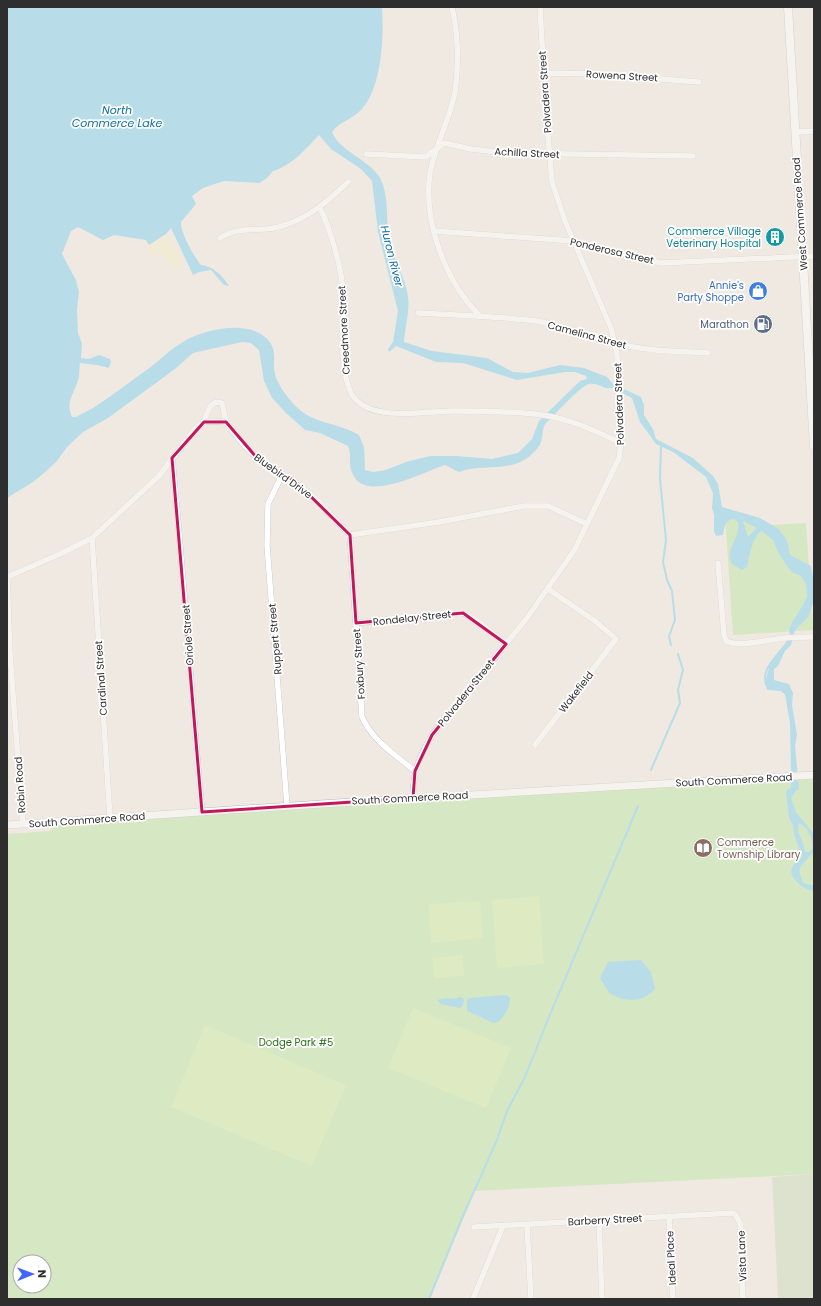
<svg xmlns="http://www.w3.org/2000/svg" width="821" height="1306" font-family="Poppins,sans-serif">
<style>
.green{fill:#b6e59e;fill-rule:evenodd}
.sand{fill:#f3ecc5}
.cemetery{fill:#c8d9b8}
.pitch{fill:#c9ec9a}
.water{fill:#75cff0;fill-rule:evenodd}
.lines{fill:none;stroke-linecap:round;stroke-linejoin:round}
.stream{stroke:#75cff0;stroke-width:2}
.minor-casing{stroke:#b4b7c1;stroke-width:6}
.tertiary-casing{stroke:#b4b7c1;stroke-width:8}
.secondary-casing{stroke:#b4b7c1;stroke-width:9}
.minor{stroke:#fff;stroke-width:5.5}
.tertiary{stroke:#fff;stroke-width:7}
.secondary{stroke:#fff;stroke-width:8}
.marked{fill:none;stroke:#c2185b;stroke-width:3;stroke-linejoin:round}
.labels{text-anchor:middle;dominant-baseline:central;stroke-width:3.5;stroke-linejoin:round;paint-order:stroke}
.street-label{font-size:10px;fill:#2e2e2e;stroke:#fff}
.culture-label{font-size:10px;fill:#0d838f;stroke:#fff;text-anchor:end}
.shop-label{font-size:10px;fill:#366cbe;stroke:#fff;text-anchor:end}
.service-label{font-size:10px;fill:#4e5e75;stroke:#fff;text-anchor:end}
.education-label{font-size:10px;fill:#785e54;stroke:#fff;text-anchor:start}
.park-label{font-size:10px;fill:#2c6e1b;stroke:#fff}
.water-label{font-size:11px;font-style:italic;fill:#0d6fa3;stroke:#fff}
</style>
<rect width="100%" height="100%" fill="#efe9e1"/>
<g class="green">
<path d="M725 514 771 525 806 523 813 630 733 635Z"/>
<path d="M814 776V1174L475 1191 430 1299H7V834L51 831 52 823ZM20 1262H44V1286H20Z"/>
</g>
<path class="sand" d="M166 234 174 244 183 263 171 268 164 256 157 254 148 257 149 245Z"/>
<path class="cemetery" d="M814 1174V1299H778L772 1177Z"/>
<g class="pitch">
<path d="M539 896 544 964 497 968 492 900Z"/>
<path d="M480 901 483 938 431 943 428 904Z"/>
<path d="M463 955 464 976 434 978 432 958Z"/>
<path d="M413 1008 511 1048 486 1108 388 1068Z"/>
<path d="M205 1025 346 1085 312 1166 171 1107Z"/>
</g>
<g class="water">
<path d="M7 7H382C384 36 382 88 361 110 353 119 339 122 332 132 340 152 370 160 380 178 390 197 385 221 390 241 394 261 405 277 408 296 410 311 405 327 404 342L432 351 487 358 513 372 528 373 560 365 584 368 607 377 613 384 641 397 644 405V415L653 429 656 439 693 458 713 476 718 484 722 507 760 518 779 529 787 541 790 555 811 566 814 582V601L808 617 795 630 791 645 785 651 778 666 774 669V680L789 684 793 693 792 705 797 735 795 746 799 789 795 792 791 798 796 812 814 834V851L801 866 799 871 803 883 814 886V890C805 889 787 877 794 866 796 862 801 860 803 857L795 834 794 825 790 817 787 792 792 787 791 723 786 694 781 690 768 689 765 684 769 667 775 656 788 641 793 621 801 612 807 596 806 584 801 576 792 572 787 566 778 552 773 540 762 531C753 534 749 558 747 567L742 570 733 565C722 551 742 537 738 522L734 519C724 520 725 527 723 535L716 536 714 531V515L712 508 713 493 706 477 673 452 656 444 640 422 632 398 612 388C604 390 598 382 589 384 579 387 554 416 545 424 542 430 543 436 541 442 540 446 535 451 532 454 511 474 483 463 459 472L445 465C425 471 371 501 355 478 346 464 353 457 348 446L320 433 305 430 286 413 272 398 264 381 259 350 251 343 242 342 193 353 175 369 108 418 83 432 67 447 57 461 43 474 33 482 7 498ZM319 135 331 149 361 169 372 181 378 232 398 311 393 342 388 349 389 352 396 346 436 362 463 363 517 380 565 372H575L586 376 587 379 580 381 539 421 532 439 518 453 492 459 457 456H430L406 462 386 470 373 472 365 470 364 447 359 435C340 423 315 424 299 409 291 403 277 384 275 374 272 361 278 351 268 340 250 319 204 329 183 342 172 348 162 358 152 366 132 380 113 395 93 408L76 417H72C65 402 74 394 78 380 80 375 79 369 80 363L97 365 109 368 111 362 110 359 99 355 89 359 81 358 82 344 78 333 77 310 79 292 76 280 62 254 71 231 78 227 103 240 114 235 146 240 149 245 166 234 171 228 193 275 199 272 211 270 224 285 229 286C222 275 214 267 201 265 194 257 180 232 181 222L196 204 192 196 203 188 224 181 259 183 267 178 273 171C290 167 307 148 319 135ZM743 521 757 528 748 537ZM799 823C809 828 813 839 813 849L809 852H805C804 842 798 836 798 826Z"/>
<path d="M641 960 651 972 655 989C644 1002 627 1003 611 994 607 991 603 982 600 978L608 962Z"/>
<path d="M506 995 510 998C510 1007 505 1016 498 1022L493 1023 467 1011V1000L469 998Z"/>
<path d="M461 997 464 999 463 1005 460 1008 441 1004 437 1000C445 997 452 1000 461 997Z"/>
</g>
<g class="lines">
<g class="stream">
<path d="M661 446 660 479 666 540 663 562 667 580 672 591 675 620 669 636 671 645"/>
<path d="M790 632C792 620 801 613 806 601"/>
<path d="M789 639C783 653 756 668 768 689L781 690 786 694 791 723 792 773"/>
<path d="M651 770 680 703 678 690 683 670 678 654"/>
<path d="M792 778V788L787 792 790 817 794 825 795 834 803 857C801 861 796 862 794 866 787 877 805 889 814 890"/>
<path d="M429 1299 462 1218 497 1140 507 1111 525 1077 549 1017 638 806"/>
</g>
<g class="minor-casing">
<g id="minor">
<path d="M452 7C458 34 459 64 455 92 450 119 435 145 430 173 423 221 445 281 479 315"/>
<path d="M544 73 594 74 699 82"/>
<path d="M795 132 814 131"/>
<path d="M366 154 426 157 444 143 471 149 506 153 693 156"/>
<path d="M320 208C330 228 342 269 343 292 345 324 338 358 349 388 361 425 425 411 454 411 483 411 513 411 542 415 571 419 595 431 621 443"/>
<path d="M434 231 573 241 601 249 661 263 814 256"/>
<path d="M220 238C239 225 262 233 282 226 309 218 328 201 348 182"/>
<path d="M418 313C457 315 496 316 536 321 563 325 588 336 615 343 645 351 677 351 708 353"/>
<path d="M204 422C207 413 210 399 222 403L226 422"/>
<path d="M172 458C184 576 191 694 202 812"/>
<path d="M282 475 268 504 267 545 287 806"/>
<path d="M350 535 362 717C372 740 395 755 415 771"/>
<path d="M350 535 439 522 524 506H548L587 524"/>
<path d="M92 538 110 818"/>
<path d="M718 563 724 635 726 641C740 648 770 639 785 638 795 637 805 637 814 637"/>
<path d="M7 577 60 554 92 538 159 476 195 429 204 422 210 421 226 422 243 444 257 458 296 482 315 498 350 535"/>
<path d="M7 577 10 654 23 824"/>
<path d="M356 623 445 613H463L473 618 506 644"/>
<path d="M535 745 616 639 595 621 548 589"/>
<path d="M413 798C413 771 419 758 432 735L527 618 575 549 619 458 621 443 617 354 611 328 565 221 552 182 546 113 540 7"/>
<path d="M669 1216 673 1299"/>
<path d="M599 1221 602 1299"/>
<path d="M527 1225 531 1299"/>
<path d="M474 1227 732 1213 735 1214 740 1223 743 1299"/>
<path d="M473 1299 503 1226"/>
</g>
</g>
<g class="tertiary-casing">
<path id="tertiary" d="M7 825 351 802 814 775"/>
</g>
<g class="secondary-casing">
<path id="secondary" d="M788 7 814 446"/>
</g>
<use href="#minor" class="minor"/>
<use href="#tertiary" class="tertiary"/>
<use href="#secondary" class="secondary"/>
</g>
<path d="M0 0H821V1306H0ZM204 422H226L257 458 296 482 350 535 356 623 463 613 506 644 432 735 415 771 413 798 202 812 172 458Z" fill="#efe9e1" fill-opacity=".55" fill-rule="evenodd"/>
<path class="marked" d="M204 422H226L257 458 296 482 350 535 356 623 463 613 506 644 432 735 415 771 413 798 202 812 172 458Z"/>
<defs>
<g id="building-disc" transform="scale(1)"><circle r="9.5" fill="#0f9aa8" stroke="#fff"/><path d="M-4-6H4V6H1V3H-1V6H-4ZM-2.5-4.3h1.7v1.8h-1.7ZM.8-4.3h1.7v1.8H.8ZM-2.5-1h1.7V.8h-1.7ZM.8-1h1.7V.8H.8Z" fill="#fff"/></g>
<g id="shop-disc" transform="scale(1)"><circle r="9.5" fill="#3f7fe0" stroke="#fff"/><path d="M-5-2.5h2.3a2.7 3.5 0 0 1 5.4 0H5L5.5 6h-11ZM-1.5-2.5h3a1.5 2.3 0 0 0-3 0Z" fill="#fff"/></g>
<g id="fuel-disc" transform="scale(1)"><circle r="9.5" fill="#5c6f8a" stroke="#fff"/><path d="M-5.5-6h7V0h2V4h1.3V-2.5L3-4.5l.8-.8L6-3V5H2.5V1h-1V6h-7ZM-4.2-4.7v3.2H.2V-4.7Z" fill="#fff"/></g>
<g id="library-disc" transform="scale(1)"><circle r="9.5" fill="#8d6e63" stroke="#fff"/><path d="M-6-4Q-3-5.5-.7-3.5V5Q-3 3-6 4ZM6-4Q3-5.5 .7-3.5V5Q3 3 6 4Z" fill="#fff"/></g>
</defs>
<g fill-rule="evenodd">
<use href="#building-disc" x="775" y="237"/>
<use href="#shop-disc" x="758" y="291"/>
<use href="#fuel-disc" x="763" y="324"/>
<use href="#library-disc" x="703" y="848"/>
</g>
<g class="labels">
<g class="street-label">
<text transform="translate(622 76) rotate(3)">Rowena Street</text>
<text transform="translate(545 92) rotate(-94)">Polvadera Street</text>
<text transform="translate(527 153) rotate(3)">Achilla Street</text>
<text transform="translate(800 214) rotate(-94)">West Commerce Road</text>
<text transform="translate(612 251) rotate(13)">Ponderosa Street</text>
<text transform="translate(344 330) rotate(-93)">Creedmore Street</text>
<text transform="translate(587 335) rotate(15)">Camelina Street</text>
<text transform="translate(619 404) rotate(-92)">Polvadera Street</text>
<text transform="translate(283 476) rotate(36)">Bluebird Drive</text>
<text transform="translate(412 618) rotate(-6)">Rondelay Street</text>
<text transform="translate(188 635) rotate(-94)">Oriole Street</text>
<text transform="translate(275 639) rotate(-95)">Ruppert Street</text>
<text transform="translate(359 664) rotate(-94)">Foxbury Street</text>
<text transform="translate(101 678) rotate(-94)">Cardinal Street</text>
<text transform="translate(576 692) rotate(-52)">Wakefield</text>
<text transform="translate(466 693) rotate(-51)">Polvadera Street</text>
<text transform="translate(734 780) rotate(-3)">South Commerce Road</text>
<text transform="translate(20 785) rotate(-94)">Robin Road</text>
<text transform="translate(410 798) rotate(-3)">South Commerce Road</text>
<text transform="translate(87 820) rotate(-4)">South Commerce Road</text>
<text transform="translate(605 1220) rotate(-3)">Barberry Street</text>
<text transform="translate(742 1256) rotate(-92)">Vista Lane</text>
<text transform="translate(671 1258) rotate(-93)">Ideal Place</text>
</g>
<g class="culture-label">
<text x="761" y="231">Commerce Village<tspan x="761" dy="12">Veterinary Hospital</tspan></text>
</g>
<g class="shop-label">
<text x="744" y="285">Annie's<tspan x="744" dy="12">Party Shoppe</tspan></text>
</g>
<g class="service-label">
<text x="749" y="324">Marathon</text>
</g>
<g class="education-label">
<text x="717" y="842">Commerce<tspan x="717" dy="12">Township Library</tspan></text>
</g>
<g class="park-label">
<text x="296" y="1042">Dodge Park #5</text>
</g>
<g class="water-label">
<text x="117" y="110">North<tspan x="117" dy="13">Commerce Lake</tspan></text>
<text transform="translate(392 256) rotate(76)">Huron River</text>
</g>
</g>
<rect width="821" height="1306" fill="none" stroke="#2e2e2e" stroke-width="16"/>
<g transform="translate(32 1274) rotate(89)"><circle r="19" fill="#ffffff" stroke="#ababab"/>
<path d="M0-3L7 15L0 10L-7 15Z" fill="#4264fb"/>
<text y="-6" font-size="11" font-weight="bold" text-anchor="middle" fill="#2e2e2e">N</text>
</g>
</svg>
